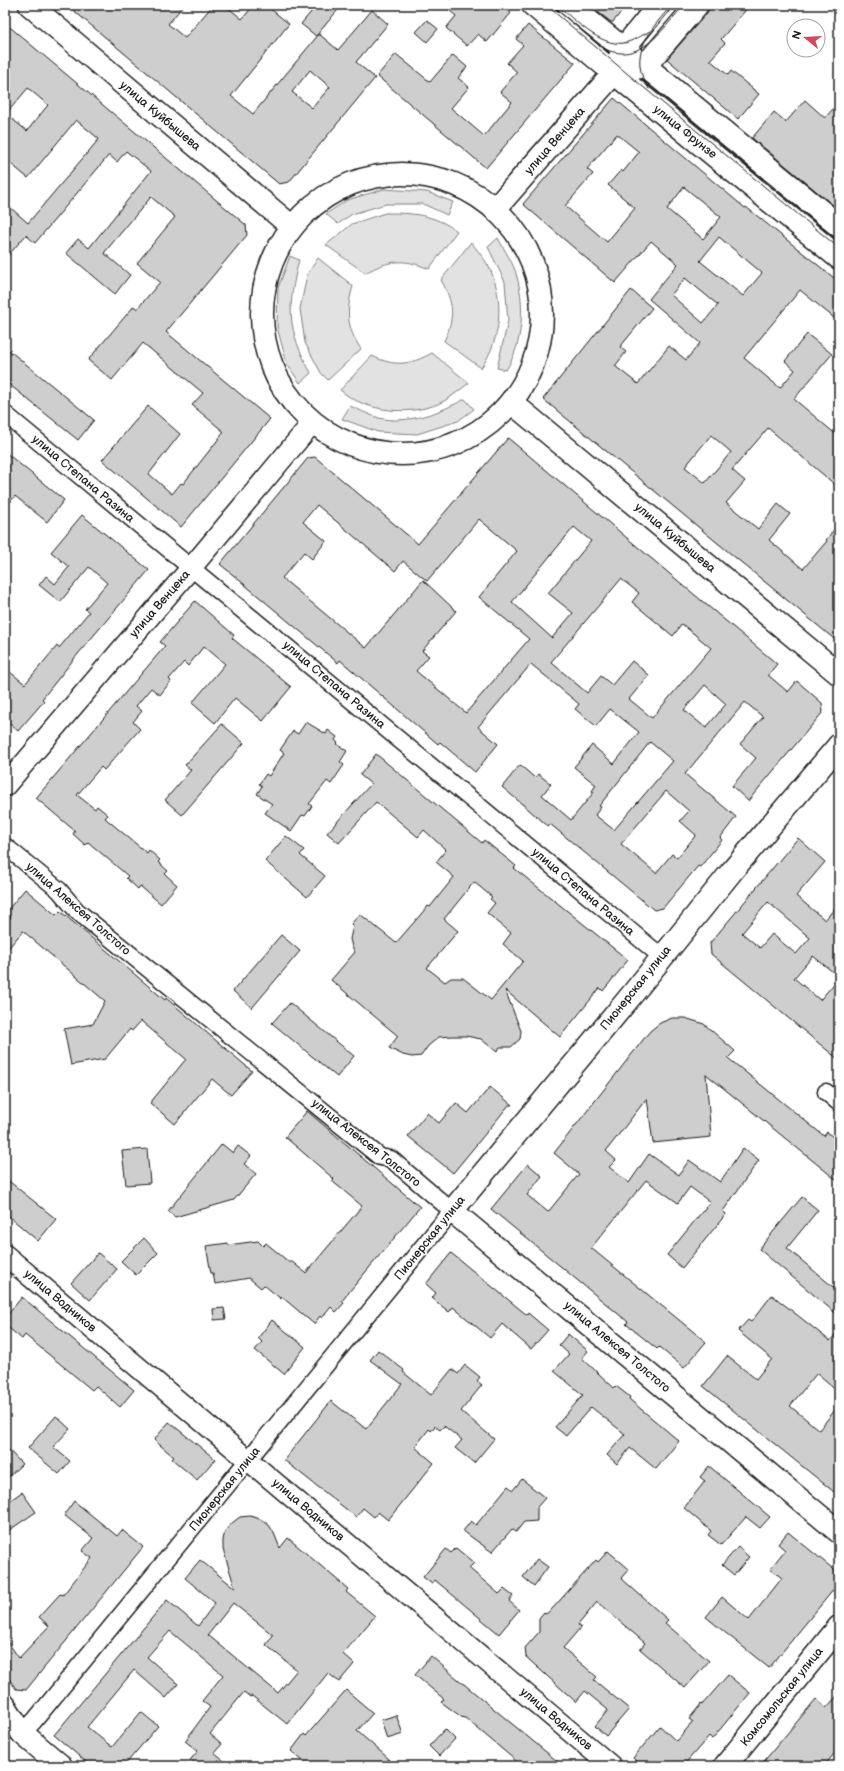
<svg xmlns="http://www.w3.org/2000/svg" width="844" height="1771" font-family="'Balsamiq Sans',sans-serif">
<style>
.green{fill:#e2e2e2;stroke:#7f7f7f}
.building{fill:#cecece;stroke:#1c1c1c;fill-rule:evenodd}
.lines{fill:none;stroke-linecap:round;stroke-linejoin:round}
.minor-casing{stroke:#1c1c1c;stroke-width:19}
.tertiary-casing{stroke:#1c1c1c;stroke-width:23}
.secondary-casing{stroke:#1c1c1c;stroke-width:25}
.primary-casing{stroke:#1c1c1c;stroke-width:25}
.minor{stroke:#fff;stroke-width:16}
.tertiary{stroke:#fff;stroke-width:20}
.secondary{stroke:#fff;stroke-width:22}
.primary{stroke:#fff;stroke-width:22}
.tram{stroke:#1c1c1c;stroke-width:1}
.labels{text-anchor:middle;dominant-baseline:central;stroke-width:3;stroke-linejoin:round;paint-order:stroke}
.street-label{font-size:12px;fill:#1c1c1c;stroke:#fff}
</style>
<rect width="100%" height="100%" fill="#fff"/>
<filter id="ink" filterUnits="userSpaceOnUse"><feTurbulence type="fractalNoise" baseFrequency=".025" numOctaves="2"/><feDisplacementMap in="SourceGraphic" scale="8" xChannelSelector="R" yChannelSelector="G"/><feConvolveMatrix kernelMatrix="1 2 1 2 8 2 1 2 1" color-interpolation-filters="sRGB"/></filter>
<g filter="url(#ink)">
<g class="green">
<path d="M384 189 427 192 453 202 447 215 423 204H386L352 214 338 224 326 214 347 200Z"/>
<path d="M385 213C413 213 433 214 457 231L429 269C404 258 389 260 365 273L326 245 352 224Z"/>
<path d="M498 238C504 250 514 263 517 277 525 306 523 344 506 370L497 368 508 321 505 282 488 247Z"/>
<path d="M471 242C477 250 484 258 489 267 505 299 501 340 481 368L444 341C455 317 454 303 441 280Z"/>
<path d="M290 256 299 260C287 308 287 329 311 373L300 383 287 364 277 327 278 288Z"/>
<path d="M318 258 353 286C346 311 346 327 361 349L328 380 321 373 305 343 300 309 307 275Z"/>
<path d="M432 353 469 383C461 389 453 396 444 401 415 417 366 413 340 390L372 356C395 367 410 365 432 353Z"/>
<path d="M465 399 474 409 458 421 417 434 378 432 342 419 350 406C360 410 369 415 379 418 407 425 441 412 465 399Z"/>
<path d="M5 1756 17 1766H5Z"/>
</g>
<g class="building">
<path d="M67 5H184L168 24 185 38 213 5H225L242 19 254 5H266L289 24 231 96 253 114 319 34 338 50 372 10 388 24 356 62 375 78 289 182 279 184ZM310 70 330 87 312 108 292 92Z"/>
<path d="M317 5H342L316 36 301 24Z"/>
<path d="M443 5H501L511 13 487 42 478 34 467 46 446 28 456 16Z"/>
<path d="M589 5H627L613 22H611Z"/>
<path d="M711 5H750L721 39 725 43 710 60 728 75 731 71 759 94 738 119 667 59 707 13Z"/>
<path d="M427 20 438 29 427 42 416 32Z"/>
<path d="M5 23 246 225 247 235 166 332 270 419 181 527 102 460 148 406 180 434 149 474 172 494 181 483 183 484 224 432 192 405 203 393 143 343 112 380 88 360 134 306 137 309 160 282 137 263 175 217 151 197 104 253 130 275 115 294 66 253 78 239 89 248 151 171 126 151 117 162 109 155 35 243 26 235 5 259V203L28 223 99 139 76 120 28 178 5 159ZM28 88 48 105 27 131 6 114Z"/>
<path d="M528 25 575 63 486 168 377 76 396 54 430 82 453 55 467 67 458 78 469 87 451 108 484 136 512 102 500 92 517 72 507 63 523 45 516 39Z"/>
<path d="M614 98 745 208 746 207 839 282V322L800 290 744 358 780 388 795 370 785 361 807 334 832 354 794 399 839 437V488L768 428 732 470 745 481 726 503 758 529 778 504 790 514 769 540 803 569 827 541 826 540 839 523V643L543 399 631 290 652 308 620 347 626 352 615 366 638 384 669 346 686 360 700 343 649 299 678 264 651 241 615 283 523 204ZM617 134 639 152 623 172 621 170 608 185 635 208 607 242 565 206 593 174 587 169ZM684 187 721 217 703 239 667 209ZM719 237 762 273 743 296 700 261ZM685 278 718 305 703 323 671 295ZM711 435 731 452 705 483 685 467Z"/>
<path d="M805 100 825 118 839 102V210L752 138 774 112 786 122Z"/>
<path d="M5 347 94 420 78 440 5 381Z"/>
<path d="M508 438 777 664 768 675 788 692 797 681 822 703 823 712 748 801 732 786 756 758 740 744 763 717 745 702 685 774 736 817 720 838 722 840 700 867 698 866 663 908 654 910 550 824 548 826 502 787 520 765 535 778 538 774 551 784 542 795 571 820 594 792 592 791 596 785 574 767 592 745 614 764 639 732 610 709 596 726 575 709 579 704 531 664 478 727 498 744 475 772 440 742 438 744 340 660 338 663 220 564 308 458 315 457 418 544ZM317 505 395 571 403 561 427 581 479 519 517 551 479 597 529 639 466 713 416 671 429 656 422 651 456 611 423 580 366 648 282 578 304 552 312 559 326 541 303 522ZM574 527 591 541 548 593 573 613 552 638 512 602ZM621 579 639 593 632 602 673 636 682 624 711 648 652 718 629 699 649 675 632 661 612 685 601 676 587 693 551 662ZM705 685 726 704 706 728 684 710ZM650 742 673 761 614 830 595 815 601 807 599 806ZM666 791 689 811 680 821 696 835 677 858 672 854 656 873 621 844Z"/>
<path d="M5 452 64 500 47 522 15 496 5 509Z"/>
<path d="M82 515 149 570 73 660 42 699 44 701 18 731 5 720V668L25 684 57 646 59 648 89 612 85 609 107 583 89 567 60 602 39 585 46 576 55 584 69 567 51 552Z"/>
<path d="M195 601 234 635 232 638 291 687 263 721 235 698 215 723 192 703 225 664 204 646 188 666 184 662 169 679 171 681 160 695 151 688 136 706 142 711 133 722 140 729 104 770 101 767 77 795 95 809 97 806 108 815 105 818 147 853 149 850 160 860 158 862 168 871 165 874 177 885 161 904 140 886 138 889 126 878 128 876 88 842 85 845 73 834 75 831 36 798 165 646 160 642Z"/>
<path d="M306 722 326 734 328 730 337 737 335 740 338 743 337 744 347 751 340 762 344 765 331 784 327 781 309 804 312 806 305 816 302 815 291 831 265 813 272 804 257 794 262 786 259 784 266 774 269 776 284 753 280 750 293 731 298 734Z"/>
<path d="M222 724 244 743 182 815 165 800 191 770 185 765Z"/>
<path d="M376 754 482 843 484 840 516 866 514 868 628 960 603 991 600 988 560 1037 505 990 521 1031 520 1039 511 1047H500L497 1052 481 1039 466 1036H453L439 1037 428 1046 421 1056 412 1057 403 1055 389 1048 398 1036 331 980 355 952 352 947 350 939 353 926 351 924 360 914 396 943 428 906 430 907 454 877 436 862 446 850 424 830 418 837 376 802 339 843 327 833 371 784 360 775ZM474 882 492 897 490 899 495 903 487 913 511 933 503 944 523 961 491 1000 463 978H451L445 982 427 968 458 931 444 919Z"/>
<path d="M286 836 304 850 300 855 325 876 307 897 265 861Z"/>
<path d="M798 838 825 862 796 896 825 920 839 903V977L813 956 794 978 820 1000 839 978V1060L711 954 710 943ZM768 902 810 938 796 954 772 934 760 948 742 933Z"/>
<path d="M25 889 56 915 60 911 165 1000 166 998 252 1071 231 1095 212 1079 175 1124 150 1103 186 1059 141 1021 132 1031 130 1029 105 1059 71 1065 64 1029 93 1024 105 1001 23 931 5 952V924L11 917 6 912Z"/>
<path d="M281 935 300 951 252 1008 233 991Z"/>
<path d="M290 1003 354 1056 337 1077 272 1023Z"/>
<path d="M672 1018H685L704 1024 735 1051 728 1058 824 1136 827 1132 839 1142V1182L706 1074 711 1137 653 1143 647 1098 606 1151 616 1160 609 1167 629 1183 649 1154 679 1175 689 1160 720 1182 743 1148 759 1160 723 1211 726 1214 682 1268 667 1255 710 1202 690 1187 678 1203 646 1180 591 1248 706 1342 684 1368 659 1347 657 1349 626 1324 628 1322 491 1209 528 1164 542 1176 527 1195 548 1212 579 1174 554 1153 650 1031 660 1023Z"/>
<path d="M490 1087 512 1105H509L453 1173 408 1136 427 1113 439 1123 456 1103 468 1113Z"/>
<path d="M307 1111 420 1207 349 1292 342 1301 344 1303 336 1312 331 1307 322 1318 320 1316 314 1324 282 1297 281 1299 264 1285 261 1288 249 1278 215 1284 213 1273H211L206 1246 228 1243V1245L258 1241 263 1246 266 1243 290 1263 291 1261 306 1273 362 1206 332 1181 334 1179 285 1137Z"/>
<path d="M222 1144 233 1153 238 1146 251 1156 244 1164 256 1174 234 1200 175 1217 168 1211Z"/>
<path d="M147 1149 150 1183 126 1185 122 1151Z"/>
<path d="M5 1178 56 1219 38 1241 5 1213Z"/>
<path d="M802 1197 818 1210 787 1248 839 1292V1316L759 1249Z"/>
<path d="M144 1238 158 1253 136 1275 121 1261Z"/>
<path d="M98 1253 117 1269 90 1300 71 1283Z"/>
<path d="M451 1253 527 1315 528 1313 548 1330 531 1349 502 1324 490 1338 453 1307 449 1312 432 1298 436 1293 426 1284Z"/>
<path d="M772 1295 830 1341 839 1330V1392L817 1373 790 1406 819 1430 839 1405V1496L703 1386 727 1356 756 1379 772 1359 738 1331 748 1320 751 1322Z"/>
<path d="M22 1297 134 1390 120 1407 96 1386 92 1390 25 1335 22 1339 5 1325V1318Z"/>
<path d="M224 1308 226 1319 214 1320 213 1309Z"/>
<path d="M272 1320 305 1347 284 1374 255 1350 262 1342 258 1338Z"/>
<path d="M568 1334 588 1351 582 1358 614 1388 616 1386 630 1397 629 1399 679 1441 656 1469 630 1448 617 1464 607 1455 625 1434 591 1407 566 1436 555 1427 583 1395 554 1371 569 1354 559 1345Z"/>
<path d="M378 1350 404 1370 403 1372 431 1395 452 1369 458 1374 465 1365 480 1377 477 1381 482 1385 461 1411 494 1439 474 1463 455 1448 462 1440 444 1426 440 1430 435 1426 431 1431 429 1429 415 1447 434 1463 388 1520 378 1512 374 1517 363 1508 356 1517 284 1460 331 1401 366 1429 402 1384 370 1360Z"/>
<path d="M56 1416 70 1429 53 1447 70 1461 59 1474 28 1448Z"/>
<path d="M169 1422 215 1459 197 1480 172 1459 174 1457 154 1440Z"/>
<path d="M5 1446 22 1464 5 1480Z"/>
<path d="M709 1466 770 1517 760 1528 746 1517 721 1545 708 1535 711 1531 684 1508 705 1481 700 1477Z"/>
<path d="M522 1479 545 1498 537 1507V1521L524 1522 516 1532 512 1529 492 1552 463 1531 471 1521 476 1525 508 1486 513 1490Z"/>
<path d="M22 1492 36 1512 5 1533V1504Z"/>
<path d="M74 1501 117 1536 122 1530 143 1547 26 1690 16 1689 5 1673V1638L19 1658 49 1626 39 1617 60 1594 63 1595 92 1558 82 1551 93 1538 64 1515Z"/>
<path d="M250 1516 260 1519 268 1524 273 1531 280 1548 288 1538 348 1589 346 1592 375 1616 343 1654 354 1664 339 1682 328 1673 287 1724 252 1696 250 1697 244 1692 210 1734 222 1744 214 1753 230 1766H185L198 1751 185 1741 210 1707 202 1701 223 1675 170 1631 147 1657 178 1684 166 1698 134 1670 87 1727 112 1747 141 1712 158 1726 124 1766H91L54 1735 167 1600 198 1626 215 1603 185 1578 200 1560 235 1588 223 1549V1540L225 1531 232 1523 240 1517ZM233 1603 273 1635 266 1645 297 1670 278 1693 208 1635Z"/>
<path d="M788 1532 832 1568 839 1575V1583L769 1668 706 1617 722 1597 749 1620 782 1578 770 1569 785 1550 778 1544Z"/>
<path d="M738 1547 749 1557 734 1575 722 1565Z"/>
<path d="M456 1548 474 1563 469 1568 499 1594 504 1589 513 1596 509 1601 519 1610 499 1634 435 1580 432 1584 423 1577 446 1549 451 1553Z"/>
<path d="M608 1551 629 1569 621 1578 668 1620 665 1623 709 1661 685 1688 640 1649 645 1643 597 1602 578 1625 581 1627 563 1648 597 1677 594 1680 629 1709 606 1736 595 1726 608 1710 585 1691 576 1702 526 1657 525 1648 539 1632V1618L544 1612 546 1614 553 1608 596 1560 598 1562Z"/>
<path d="M537 1559 548 1567 534 1586 523 1577Z"/>
<path d="M431 1656 453 1675 563 1766H522L464 1717 463 1718 441 1702 444 1699 415 1675Z"/>
<path d="M728 1675 750 1693 712 1739 709 1736 683 1766H641L633 1758 660 1726 676 1741 693 1722 689 1719 701 1704 702 1705Z"/>
<path d="M346 1690 373 1713 357 1731 389 1759 384 1766H309L291 1751 304 1734 306 1736Z"/>
<path d="M839 1694V1748L824 1766H760L816 1699 826 1708Z"/>
<path d="M396 1715 403 1734 387 1739 381 1720Z"/>
<path d="M445 1729 455 1739 439 1756 429 1746Z"/>
</g>
<g class="lines">
<g class="minor-casing">
<g id="minor">
<path d="M5 414 662 957"/>
<path d="M5 846 59 890 77 911 380 1157 391 1159 452 1211 34 1721 22 1733"/>
<path d="M826 1092 839 1103"/>
</g>
</g>
<g class="tertiary-casing">
<g id="tertiary">
<path d="M5 786 191 568 313 422"/>
<path d="M5 1255 611 1766"/>
</g>
</g>
<g class="secondary-casing">
<g id="secondary">
<path d="M533 5 614 73 623 49 659 5"/>
<path d="M569 5 645 66 697 5"/>
<path d="M839 745 732 871 630 997 452 1211 839 1532"/>
</g>
</g>
<g class="primary-casing">
<g id="primary">
<path d="M30 5 291 226"/>
<path d="M614 73 839 258"/>
<circle cx="402" cy="314" r="140"/>
<path d="M495 209 614 73 645 66 839 226"/>
<path d="M511 402 839 674"/>
<path d="M5 1706 22 1733 61 1766"/>
<path d="M725 1766 839 1627"/>
</g>
</g>
<use href="#minor" class="minor"/>
<use href="#tertiary" class="tertiary"/>
<use href="#secondary" class="secondary"/>
<use href="#primary" class="primary"/>
<g class="tram">
<path d="M546 5 642 86 839 248"/>
<path d="M557 5C574 19 600 47 624 43 633 41 641 36 650 31"/>
<path d="M599 46C638 69 661 31 684 5"/>
<path d="M649 89C626 55 650 30 672 5"/>
</g>
</g>
</g>
<g class="labels">
<g class="street-label">
<text transform="translate(160 116) rotate(40)">улица Куйбышева</text>
<text transform="translate(685 132) rotate(39)">улица Фрунзе</text>
<text transform="translate(555 141) rotate(-49)">улица Венцека</text>
<text transform="translate(83 479) rotate(40)">улица Степана Разина</text>
<text transform="translate(675 538) rotate(40)">улица Куйбышева</text>
<text transform="translate(160 604) rotate(-49)">улица Венцека</text>
<text transform="translate(334 685) rotate(40)">улица Степана Разина</text>
<text transform="translate(583 892) rotate(40)">улица Степана Разина</text>
<text transform="translate(78 909) rotate(41)">улица Алексея Толстого</text>
<text transform="translate(636 988) rotate(-51)">Пионерская улица</text>
<text transform="translate(366 1143) rotate(38)">улица Алексея Толстого</text>
<text transform="translate(430 1238) rotate(-51)">Пионерская улица</text>
<text transform="translate(60 1301) rotate(40)">улица Водников</text>
<text transform="translate(617 1347) rotate(40)">улица Алексея Толстого</text>
<text transform="translate(225 1489) rotate(-51)">Пионерская улица</text>
<text transform="translate(308 1510) rotate(40)">улица Водников</text>
<text transform="translate(782 1697) rotate(-51)">Комсомольская улица</text>
<text transform="translate(556 1719) rotate(40)">улица Водников</text>
</g>
</g>
<rect width="844" height="1771" fill="none" stroke="#fff" stroke-width="20"/>
<rect x="10" y="10" width="824" height="1751" fill="none" stroke="#1c1c1c" stroke-width="1.5" filter="url(#ink)"/>
<g transform="translate(806 38) rotate(288)"><circle r="19" fill="#ffffff" stroke="#a4a4a4"/>
<path d="M0-3L7 15L0 10L-7 15Z" fill="#d1495b"/>
<text y="-6" font-size="11" font-weight="bold" text-anchor="middle" fill="#1c1c1c">N</text>
</g>
</svg>
